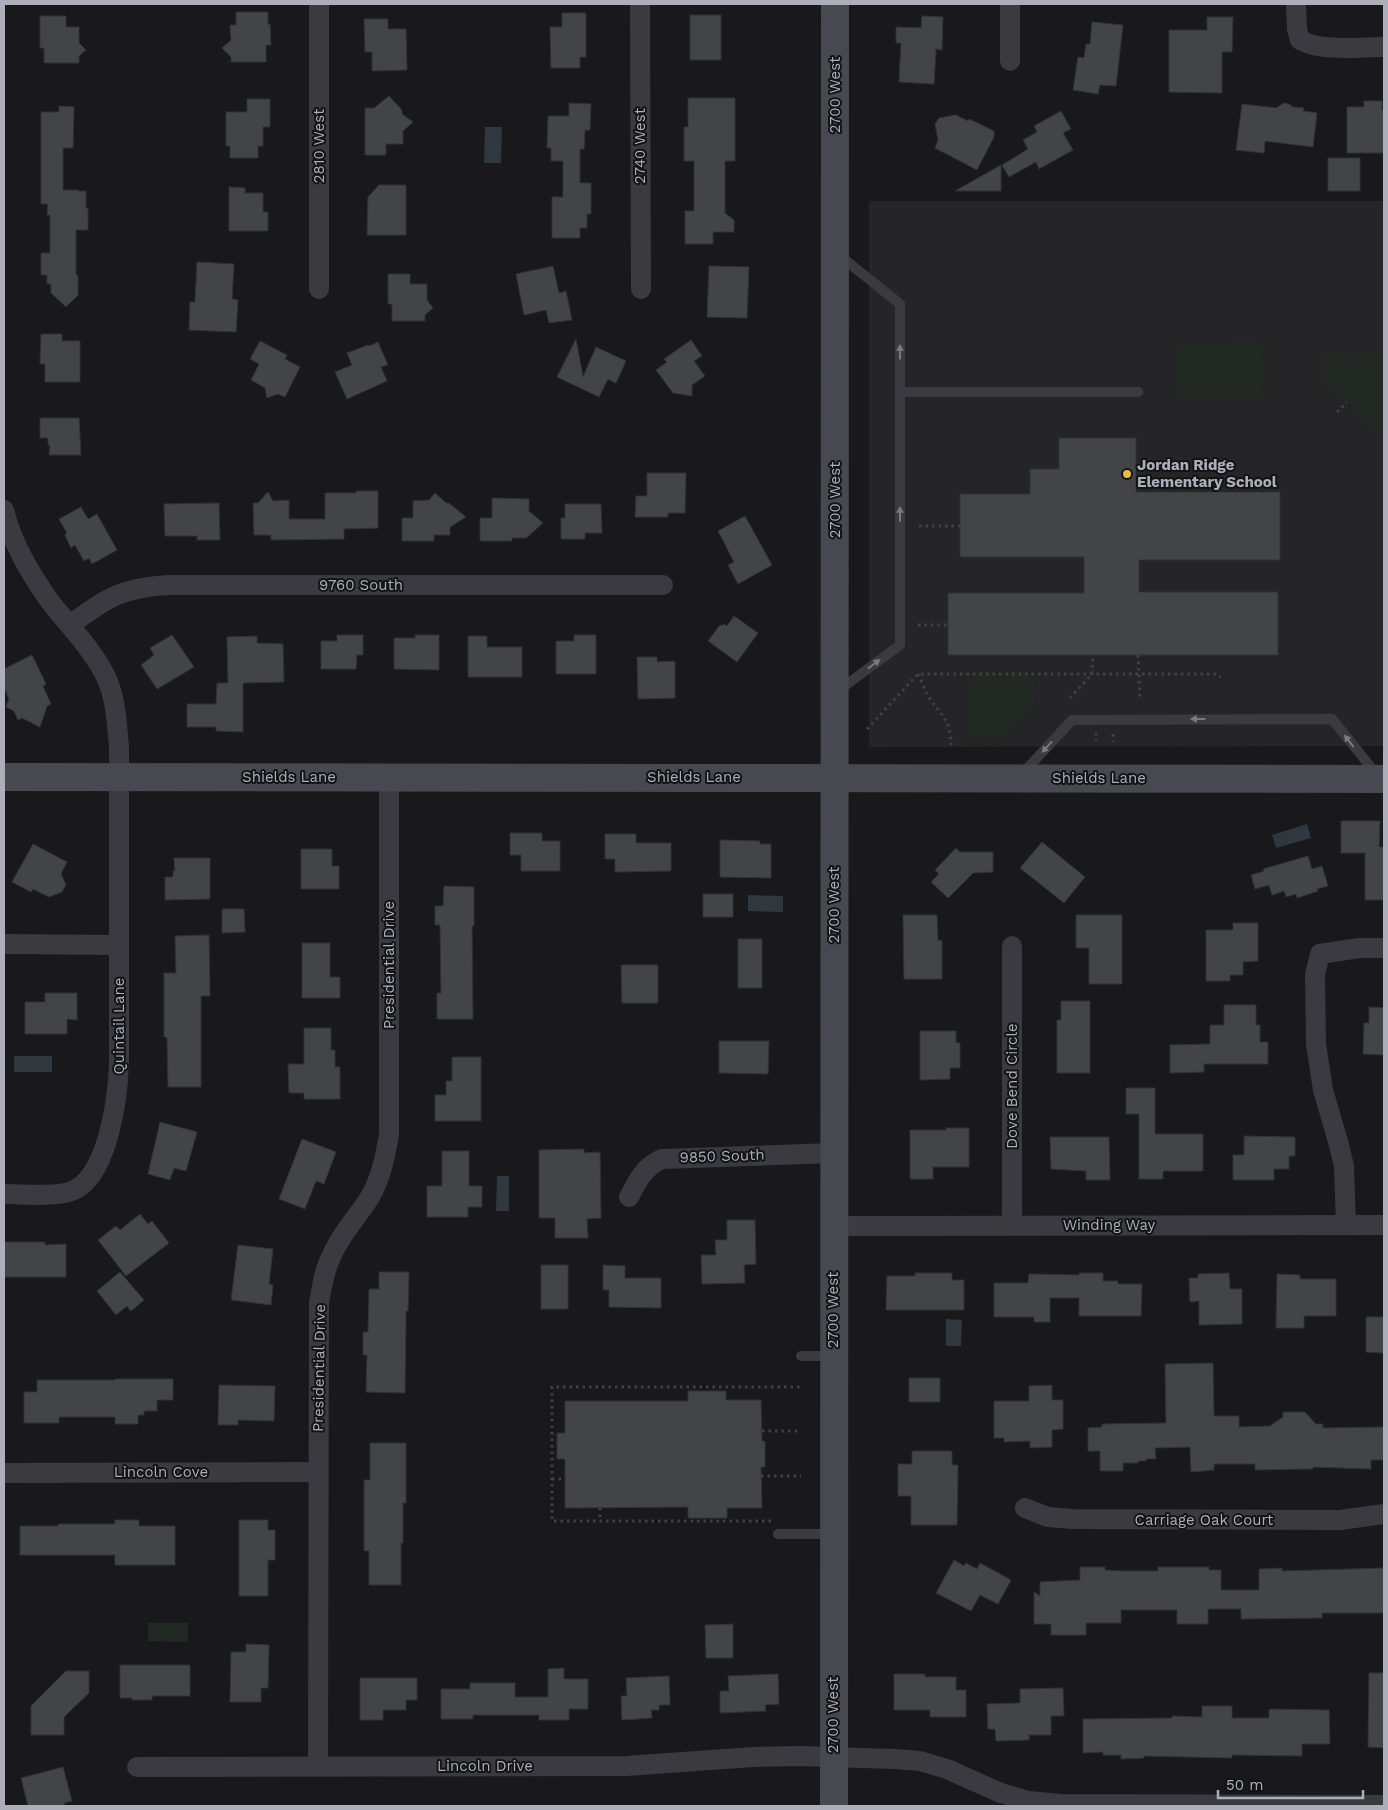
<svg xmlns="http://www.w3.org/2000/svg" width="1388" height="1810" font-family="'Work Sans',sans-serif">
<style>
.built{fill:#252528}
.green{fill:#212922}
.water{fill:#2f373f}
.building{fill:#434448;stroke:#333337}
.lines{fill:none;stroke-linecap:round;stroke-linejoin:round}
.path{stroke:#404147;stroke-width:3;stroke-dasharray:2.5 4;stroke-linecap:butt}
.service{stroke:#3a3a40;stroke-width:10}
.minor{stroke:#3a3a40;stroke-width:20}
.secondary{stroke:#484950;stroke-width:28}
.oneway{fill:#797a83}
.poi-dot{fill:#ebbc40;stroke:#141416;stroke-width:2}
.labels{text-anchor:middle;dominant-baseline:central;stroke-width:4;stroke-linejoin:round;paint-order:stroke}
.street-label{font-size:15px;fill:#acafba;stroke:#141416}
.poi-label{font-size:15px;font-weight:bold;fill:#acafba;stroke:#141416;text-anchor:start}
</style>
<rect width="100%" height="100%" fill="#19191b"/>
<path class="built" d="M869 201H1384V746L869 747Z"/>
<g class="green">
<path d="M1263 341 1264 396H1176V344Z"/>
<path d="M1324 352 1384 353V430H1375L1323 379Z"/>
<path d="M969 674H1035L1034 708 1005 736H969Z"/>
<path d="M148 1623H188V1642L148 1641Z"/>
</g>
<g class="water">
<path d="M485 127H502L501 163H484Z"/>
<path d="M1307 824 1311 838 1276 848 1272 835Z"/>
<path d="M748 895 783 896V912L748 911Z"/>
<rect x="14" y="1056" width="38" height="16"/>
<path d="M497 1176H509V1211H496Z"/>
<path d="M946 1319 962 1320 961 1346H946Z"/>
</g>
<g class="building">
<path d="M236 12H268V25L270 24 271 45H266V62H231V57L222 48 231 40 230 25H236Z"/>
<path d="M562 13H586V57H580V68H551L550 27H562Z"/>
<rect x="690" y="15" width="31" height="45"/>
<path d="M40 16H66V27H79V43L86 50 79 56V63H44V48H40Z"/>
<path d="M922 16 943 17 942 50 936 49 934 84 899 82 901 43H896V27L921 28Z"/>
<path d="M1207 17H1233L1232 52H1222V93L1169 92V30H1207Z"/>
<path d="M364 19H388V29H406L407 70 372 71V52H365Z"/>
<path d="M1092 22 1123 25 1116 86 1100 85 1098 94 1073 90 1078 57 1084 58 1086 44H1090Z"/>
<path d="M389 96 402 110V114L413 122 403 131V144H386V155H365V108H374Z"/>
<path d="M688 98H735V161H725V213L734 220V232H713V244H685V211H694V161H684V127H688Z"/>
<path d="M247 99H270V127H263V146H258V158H230V146H226V112H247Z"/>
<path d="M1364 101H1382V110H1384V153H1347V107H1364Z"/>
<path d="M569 103 591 104 590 130H585L584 149H580V183H591V214H587V228H580V238H552V197H563V161H551V148H547L548 116H569Z"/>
<path d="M1284 103 1289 104 1293 107 1304 108 1303 111 1317 113 1313 147 1265 141 1264 153 1236 150 1242 104 1276 108Z"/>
<path d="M59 106 74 107 73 148H63V190H78V191H86V208H88V230H76V275H78V295L66 307 51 293V284H47V275H41V253H50V215H47L48 204H41V112H59Z"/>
<path d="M1061 111 1071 129 1063 133 1073 150 1039 169 1036 162 1009 177 1002 165 1028 149 1023 140 1037 132 1034 126Z"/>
<path d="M956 115 968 121 969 119 994 131V137L977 170 935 148 938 140 935 124 939 118Z"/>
<rect x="1328" y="158" width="32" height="33"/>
<path d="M1001 165V191H955Z"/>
<path d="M379 185H406V235H367L368 197Z"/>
<path d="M229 187 245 188V193H263V212H268V231H229Z"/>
<path d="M197 262 234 264 232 299 238 300 236 332 189 330 190 302H195Z"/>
<path d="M553 266 559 293 566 291 572 320 549 323 546 310 524 315 516 274Z"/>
<path d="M709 266 749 267 747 318 707 317Z"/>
<path d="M388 274H410V284H427V300L433 308 425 315V321H392V304H388Z"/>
<path d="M41 334H62V341H80V382H45V364H40Z"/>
<path d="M576 339 583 377 596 347 626 361 616 383 608 379 599 397 557 377Z"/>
<path d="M691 340 702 356 694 361 705 376 692 385V396L673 393 656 370 667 362 664 359Z"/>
<path d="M260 341 287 355 285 359 300 367 285 397 278 394 267 398 265 388 251 380 259 364 250 359Z"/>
<path d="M378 342 388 365 381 367 387 381 347 399 335 372 352 365 347 353 368 345 369 346Z"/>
<path d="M40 418H79L81 455H49L50 445H48V438H40Z"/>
<path d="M1059 438H1136V492H1280V560H1139V592H1278V655H948V593H1084V557H960V494H1030V469H1059Z"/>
<path d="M647 473H686L685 513H668V517H635L636 496H647Z"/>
<path d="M356 491H378V528L344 529V539L271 540V535H254L253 503H258L268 492 273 501 289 500V519H325V493H356Z"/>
<path d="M435 493 446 503H449L466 517 450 527V535H434V541H402V518H413V501L429 500Z"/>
<path d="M492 498 529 499V511L543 523 526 538H512V541H480V518H492Z"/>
<path d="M219 503 220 540H197V536H165L164 504Z"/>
<path d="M565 504H601L602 533H585V539H561V518H565Z"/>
<path d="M81 507 88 519 97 514 117 550 92 564 89 558 84 561 75 545 71 548 65 535 67 533 59 519Z"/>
<path d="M745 516 772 565 738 584 728 565 734 562 718 531Z"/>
<path d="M734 616 758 633 737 662 708 641 720 625 722 626 724 624 727 626Z"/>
<path d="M172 635 194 667 157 689 141 665 154 655 150 648Z"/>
<path d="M337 635H363V655H357L356 669H321V641H337Z"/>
<path d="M415 635H439V670L394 669V638H415Z"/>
<path d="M574 635H596V674H556V641H574Z"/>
<path d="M257 636V643L283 644 284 682 243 683V732L216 731V727H187V704H216L217 683H228L227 637Z"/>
<path d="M468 636H487V647H522V677H468Z"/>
<path d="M32 655 46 684 43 686 51 704 47 706 40 727 22 718 18 720 14 711 6 707 9 699 4 687V669Z"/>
<path d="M637 657H657V662L675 661V698L638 699Z"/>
<path d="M1341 821H1380L1379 847H1384V900H1365V853H1341Z"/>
<path d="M510 833H542V841H560V871H521V855H510Z"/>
<path d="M605 834H636V843H671V871L615 872V859H605Z"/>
<path d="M720 840 760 841V844H771V878L720 877Z"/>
<path d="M1042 842 1085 877 1064 903 1020 868Z"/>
<path d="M33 844 67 862 61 874 66 885 62 892 49 897 33 889 31 892 12 882Z"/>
<path d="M956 848 960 852H993V872L973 873 948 898 931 882 939 874 935 870Z"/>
<path d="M301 849H332V866H339V889H301Z"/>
<path d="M1308 856 1312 869 1322 866 1328 886 1317 889 1318 891 1297 898 1296 894 1286 897 1284 891 1272 895 1269 885 1255 889 1251 875 1264 871 1263 869Z"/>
<path d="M174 858H210V899L165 900V877H173V871H175Z"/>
<path d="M444 886 474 887V926H472L473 1019H437V993H441L440 925H435V906H443Z"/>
<rect x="703" y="894" width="30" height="23"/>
<path d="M222 909H244L245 932 222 933Z"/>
<path d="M903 915H937L938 941 942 940V979H904Z"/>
<path d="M1076 915H1122V984H1089V948H1076Z"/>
<path d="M1233 923H1258V961L1243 962V975H1230V981H1206V930H1233Z"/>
<path d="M209 935 210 996H201V1087H168L167 1037H164V973H176L175 936Z"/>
<rect x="738" y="939" width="24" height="49"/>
<path d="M302 943H330V977H340V998H302Z"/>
<path d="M621 965H658V1003H622Z"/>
<path d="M45 993H77V1020L67 1019V1034H25V1002H45Z"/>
<path d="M1061 1001H1090V1073H1057V1020H1061Z"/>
<path d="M1224 1005H1256V1025H1260V1042H1268V1064H1204V1072L1170 1073V1045L1210 1044V1025H1224Z"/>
<path d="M1369 1007 1384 1008V1055L1363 1054 1364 1023H1369Z"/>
<path d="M304 1028H331V1050H335V1067H340V1099H304V1093H289L288 1064H304Z"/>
<path d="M920 1031H956V1043H960V1068H950V1079L920 1080Z"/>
<path d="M719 1041H769L768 1074 719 1073Z"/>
<path d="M452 1057H481V1121H435V1095H446V1081H452Z"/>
<path d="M1126 1088H1155V1134H1203V1171H1163V1179H1139V1114H1126Z"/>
<path d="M160 1122 197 1132 186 1171 174 1168 170 1180 148 1174Z"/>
<path d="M946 1128H969V1167H933V1179H910V1130H946Z"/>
<path d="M1244 1136 1295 1137V1156H1289V1169H1274V1180H1233V1155H1244Z"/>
<path d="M1050 1137H1109L1110 1180H1086V1171L1051 1169Z"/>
<path d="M302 1139 336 1152 324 1184 316 1181 305 1209 279 1199Z"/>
<path d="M584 1149V1153L600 1152 601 1218 587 1219 588 1238H555V1218H539V1150Z"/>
<path d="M442 1151H469V1186H482V1207H468V1217H427V1186H442Z"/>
<path d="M140 1214 148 1224 152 1221 169 1243 126 1276 98 1240 116 1226 120 1230Z"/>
<path d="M727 1220H755L756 1264 744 1265 745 1283 702 1284 701 1255H716L715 1240H727Z"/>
<path d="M4 1242H45V1245L66 1244V1277H4Z"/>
<path d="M238 1245 273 1249 269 1284 273 1285 271 1305 231 1300Z"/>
<rect x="541" y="1265" width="27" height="44"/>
<path d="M603 1265 625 1266V1278H661V1308L609 1307V1290H603Z"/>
<path d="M120 1272 144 1300 131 1311 127 1306 116 1315 97 1291Z"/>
<path d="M379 1272H409L408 1311H406L405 1393 366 1392 367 1355H363V1332H368L369 1289H379Z"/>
<path d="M915 1273H952V1280H964V1310H886L887 1276H915Z"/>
<path d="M1079 1273H1103V1281H1118V1284H1142L1141 1316H1079V1298H1050V1322H1034V1317H994V1283H1028L1029 1274 1079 1275Z"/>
<path d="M1229 1273 1230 1289H1242V1324L1199 1325V1301L1190 1302 1189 1278H1198V1274Z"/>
<path d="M1277 1274 1300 1275V1279H1336V1316H1304V1328H1276Z"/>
<path d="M1366 1317H1384V1353L1366 1352Z"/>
<path d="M1213 1363 1214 1416H1239V1427L1270 1426 1283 1417V1412H1305L1316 1424H1323V1428L1384 1427V1460H1371V1469L1313 1467V1469H1304L1255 1470V1464H1214V1470L1191 1472 1190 1447 1155 1448 1156 1459H1146V1461H1138V1463H1123V1471H1100V1451H1088V1428L1102 1427V1424L1166 1423 1165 1364Z"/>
<rect x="909" y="1378" width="31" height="24"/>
<path d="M115 1379H173V1400H157V1411H144V1415H138V1424H115V1417H59V1423H24V1392H37V1380H115Z"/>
<path d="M219 1385 275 1386 274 1421 238 1420V1425H218Z"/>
<path d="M1052 1385V1400H1063V1429L1052 1430V1447L1030 1448V1441L1004 1442V1438H994V1401H1029V1386Z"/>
<path d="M688 1391H726V1400H761L762 1441H765V1467H761L762 1508H727V1518H688V1507L565 1508V1459H557V1433H565V1401H688Z"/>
<path d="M370 1443H406V1503H403V1543H401V1585H369V1551H364V1480H370Z"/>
<path d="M912 1451H952V1465H958L957 1525H911V1496H898V1464H912Z"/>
<path d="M115 1520H139V1526H175V1565H115V1555H20V1526H58V1524H115Z"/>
<path d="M239 1520H268V1530H275V1560H268V1596H239Z"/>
<path d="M954 1560 964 1566 966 1563 977 1569 980 1563 1011 1580 998 1604 980 1595 971 1611 936 1593Z"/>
<path d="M1080 1567H1105V1570L1121 1571H1158V1567H1209V1570H1221V1590H1259V1569L1282 1568V1571L1384 1568V1613H1322V1618L1241 1619V1609H1208V1624H1177V1610H1121V1623H1086V1635H1051V1624H1034V1592L1040 1596V1582L1080 1580Z"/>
<path d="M733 1624V1658H706L705 1625Z"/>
<path d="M246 1644 269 1645 268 1688H261V1702H230L231 1652H246Z"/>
<path d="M120 1665H190V1696H152V1700H132V1698H120Z"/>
<path d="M564 1668V1679H588V1709H569V1720H539V1715H473V1719H441V1689H470V1683H515V1697H548V1669Z"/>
<path d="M66 1671H89V1693L64 1717V1735H31V1706Z"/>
<path d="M1369 1673H1384V1748L1368 1747Z"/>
<path d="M778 1674 779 1704 765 1705 766 1711 720 1713V1691H729L728 1676Z"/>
<path d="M894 1674H925V1677H956V1690H966V1717H930V1710H894Z"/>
<path d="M669 1676 670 1705H659V1710H651L652 1718 622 1720 621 1696H627L626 1678Z"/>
<path d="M360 1678H417V1700H406V1710H383V1720H360Z"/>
<path d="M1063 1688 1064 1716H1051V1735H1029V1740L996 1741 995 1729H988L987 1704 1020 1703V1689Z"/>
<path d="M1202 1706H1232V1718H1269V1709L1329 1710 1330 1744H1302V1756L1232 1755V1758L1144 1756V1758L1121 1759V1755H1103V1752L1083 1753V1719L1172 1718V1716L1202 1717Z"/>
<path d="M63 1767 72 1801 64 1803 65 1806H28L21 1778Z"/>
</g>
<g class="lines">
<g class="path">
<path d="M1337 412 1347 402"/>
<path d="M919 526H960"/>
<path d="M918 625H948"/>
<path d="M1138 655 1140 698"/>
<path d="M918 674C922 682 925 692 930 699 944 719 950 719 951 745"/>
<path d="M1070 698 1092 674 1093 655"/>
<path d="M867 729 918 674H1215L1221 677"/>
<path d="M1096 733V741"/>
<path d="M1113 734V742"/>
<path d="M762 1431H801"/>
<path d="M761 1476H801"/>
<path d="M552 1479H565"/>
<path d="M600 1508V1521"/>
<path d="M771 1521H552V1387H801"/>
</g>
<g class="service">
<path d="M900 392H1138"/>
<path d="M838 691 900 645V304L839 255"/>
<path d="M1023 773 1072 720 1332 719 1378 776"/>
<path d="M801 1356H832"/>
<path d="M778 1534H832"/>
</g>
<g class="minor">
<path d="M319 4V289"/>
<path d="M640 4 641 289"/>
<path d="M1296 4 1297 29 1300 40C1322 52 1359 47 1384 47"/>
<path d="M1010 61V4"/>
<path d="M4 510C12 543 29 571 48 599 68 625 93 649 107 679 116 700 117 725 119 747V1062C118 1097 108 1181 69 1192 51 1197 23 1194 4 1194"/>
<path d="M70 625C108 597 121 588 169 585H663"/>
<path d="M4 944 119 945"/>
<path d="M1012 946V1225"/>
<path d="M629 1197C638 1180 644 1167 662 1159L834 1153"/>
<path d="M1346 1225 1344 1166 1339 1145 1323 1090 1316 1044 1315 975 1320 954 1359 948H1384"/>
<path d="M834 1226 1384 1225"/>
<path d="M4 1473 318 1472"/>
<path d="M1025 1508 1048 1517 1072 1519 1340 1520 1384 1514"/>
<path d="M318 1766 319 1303C322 1287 324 1270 332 1255 341 1234 358 1216 370 1197 381 1178 385 1157 389 1135V777"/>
<path d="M137 1767 626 1766 753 1757 801 1756 894 1759 920 1761 947 1769 1001 1793 1029 1801 1060 1804 1384 1805"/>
</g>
<g class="secondary">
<path d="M4 777 1384 779"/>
<path d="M834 1806 835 4"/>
</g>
</g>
<defs><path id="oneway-solid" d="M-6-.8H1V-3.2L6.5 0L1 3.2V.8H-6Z" transform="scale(1.25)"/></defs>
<g class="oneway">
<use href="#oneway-solid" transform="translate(900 352) rotate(-90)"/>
<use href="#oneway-solid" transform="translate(900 514) rotate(-90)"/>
<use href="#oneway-solid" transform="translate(874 664) rotate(-37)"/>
<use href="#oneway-solid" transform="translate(1198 719) rotate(180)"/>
<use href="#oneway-solid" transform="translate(1349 741) rotate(-128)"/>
<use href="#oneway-solid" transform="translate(1047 747) rotate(132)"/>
</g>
<circle class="poi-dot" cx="1127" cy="474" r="5"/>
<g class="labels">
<g class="street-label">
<text transform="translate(835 95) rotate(-90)">2700 West</text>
<text transform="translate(319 146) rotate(-90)">2810 West</text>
<text transform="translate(640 146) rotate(-90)">2740 West</text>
<text transform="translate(835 500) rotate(-90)">2700 West</text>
<text x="361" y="585">9760 South</text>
<text x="289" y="777">Shields Lane</text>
<text x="694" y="777">Shields Lane</text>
<text x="1099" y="778">Shields Lane</text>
<text transform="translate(834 905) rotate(-90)">2700 West</text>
<text transform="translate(389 965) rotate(-90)">Presidential Drive</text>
<text transform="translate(119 1026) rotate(-90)">Quintail Lane</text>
<text transform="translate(1012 1086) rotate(-90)">Dove Bend Circle</text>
<text transform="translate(722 1156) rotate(-2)">9850 South</text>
<text x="1109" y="1225">Winding Way</text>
<text transform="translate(833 1310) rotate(-90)">2700 West</text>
<text transform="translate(319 1368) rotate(-89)">Presidential Drive</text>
<text x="161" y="1472">Lincoln Cove</text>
<text x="1204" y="1520">Carriage Oak Court</text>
<text transform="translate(833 1715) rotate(-90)">2700 West</text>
<text x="485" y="1766">Lincoln Drive</text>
</g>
<g class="poi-label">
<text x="1137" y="465">Jordan Ridge<tspan x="1137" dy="17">Elementary School</tspan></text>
</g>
</g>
<rect width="1388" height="1810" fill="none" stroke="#acafba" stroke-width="10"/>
<path d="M1218 1790v8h145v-8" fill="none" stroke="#acafba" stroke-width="2.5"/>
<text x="1226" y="1790" font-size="15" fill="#acafba" stroke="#141416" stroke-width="4" paint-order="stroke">50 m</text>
</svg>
